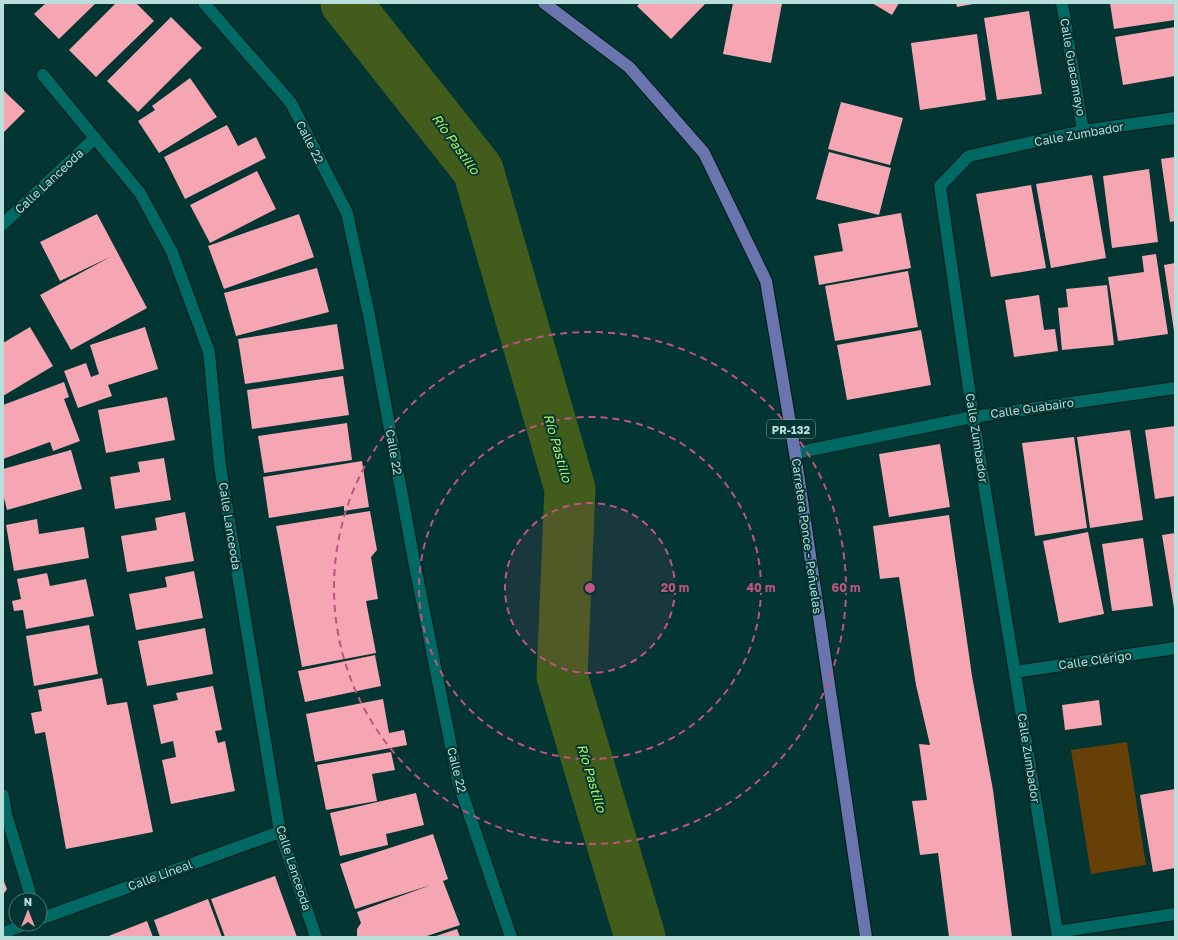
<svg xmlns="http://www.w3.org/2000/svg" width="1178" height="940" font-family="'Golos Text',sans-serif">
<style>
.green{fill:#674008}
.lines{fill:none;stroke-linecap:round;stroke-linejoin:round}
.river{stroke:#415c1b;stroke-width:51}
.building{fill:#f6a5b2}
.street-casing{stroke:#011a18;stroke-width:14}
.primary-casing{stroke:#011a18;stroke-width:14}
.street{stroke:#006964;stroke-width:12}
.primary{stroke:#6b75ad;stroke-width:12}
.ring{fill:none;stroke:#bf5481;stroke-width:2;stroke-dasharray:7 5}
.labels{text-anchor:middle;dominant-baseline:central;stroke-width:4;stroke-linejoin:round;paint-order:stroke}
.shield{fill:#033532;stroke:#82aca8;stroke-width:1}
.shield-label{font-size:11px;font-weight:bold;fill:#b8dfdb}
.street-label{font-size:12px;fill:#b8dfdb;stroke:#033532}
.water-label{font-size:13px;font-style:italic;fill:#b1f15a;stroke:#033532}
.centre{fill:#bf5481;stroke:#033532;stroke-width:2}
.ring-label{font-size:12px;text-anchor:middle;font-weight:bold;fill:#bf5481;stroke:#033532;stroke-width:4;stroke-linejoin:round;paint-order:stroke}
</style>
<rect width="100%" height="100%" fill="#033532"/>
<path class="green" d="M1127 742 1146 865 1091 874 1071 750Z"/>
<g class="lines">
<path class="river" d="M346 3 478 170 570 489 562 676 640 937"/>
</g>
<g class="building">
<path d="M46 3H96L59 39 34 14Z"/>
<path d="M116 3H136L154 21 96 77 69 50Z"/>
<path d="M640 3H706L671 39 637 6Z"/>
<path d="M733 3H782L771 63 723 54Z"/>
<path d="M872 3H899L892 15Z"/>
<path d="M956 3H973V4L957 7Z"/>
<path d="M1110 3H1175V20L1114 29Z"/>
<path d="M1029 11 1042 94 997 100 984 18Z"/>
<path d="M171 17 202 48 138 112 107 81Z"/>
<path d="M1175 27V76L1123 85 1115 37Z"/>
<path d="M977 34 986 100 920 110 911 43Z"/>
<path d="M190 78 217 117 159 153 138 121 155 110 152 106Z"/>
<path d="M3 90 25 111 3 133Z"/>
<path d="M841 102 903 118 890 165 828 149Z"/>
<path d="M227 125 238 146 256 137 266 158 185 199 164 157Z"/>
<path d="M829 152 891 168 879 215 816 199Z"/>
<path d="M1175 157V221L1170 222 1161 159Z"/>
<path d="M1149 169 1158 242 1112 248 1103 176Z"/>
<path d="M257 171 276 209 210 243 190 205Z"/>
<path d="M1092 175 1106 258 1051 268 1036 184Z"/>
<path d="M1031 185 1046 268 991 277 976 194Z"/>
<path d="M901 213 911 268 819 285 814 256 843 251 838 224Z"/>
<path d="M97 214 147 308 71 350 40 295 110 257 60 281 40 242Z"/>
<path d="M299 214 314 257 224 289 208 246Z"/>
<path d="M1156 254 1168 334 1118 341 1108 277 1144 272 1142 256Z"/>
<path d="M1175 263V331H1174L1164 265Z"/>
<path d="M317 268 329 312 236 336 224 293Z"/>
<path d="M908 271 918 327 835 341 825 286Z"/>
<path d="M1107 285 1114 345 1062 350 1058 308 1068 307 1066 289Z"/>
<path d="M1039 295 1044 330 1055 329 1058 351 1014 357 1005 300Z"/>
<path d="M337 324 344 369 245 384 238 339Z"/>
<path d="M30 327 53 366 3 396V343Z"/>
<path d="M145 327 158 369 108 385 112 396 78 408 64 371 86 363 91 377 99 374 90 345Z"/>
<path d="M921 330 931 385 847 400 837 345Z"/>
<path d="M343 376 349 415 252 429 247 390Z"/>
<path d="M64 382 69 397 64 399 80 441 53 451 50 442 3 459V405Z"/>
<path d="M167 397 175 440 106 453 98 410Z"/>
<path d="M347 423 352 460 264 473 258 436Z"/>
<path d="M1175 426V496L1155 499 1145 430Z"/>
<path d="M1130 430 1143 520 1090 528 1077 437Z"/>
<path d="M1074 437 1087 528 1035 536 1022 443Z"/>
<path d="M940 444 950 507 889 517 879 454Z"/>
<path d="M71 450 82 489 7 510 3 494V469Z"/>
<path d="M164 458 171 500 115 509 110 477 140 472 138 462Z"/>
<path d="M362 461 369 507 344 511V506L269 518 263 477Z"/>
<path d="M370 511 377 550 371 557 378 599 366 601 376 653 302 667 276 526Z"/>
<path d="M185 512 194 561 127 572 121 536 157 530 155 518Z"/>
<path d="M949 515 972 676 993 790 1012 937H949L938 853 920 855 912 801 927 800 919 744 930 745 916 685 899 577 880 579 873 526Z"/>
<path d="M37 519 39 534 84 527 89 558 14 571 6 525Z"/>
<path d="M1088 532 1104 614 1059 623 1043 541Z"/>
<path d="M1175 533V608H1174L1162 535Z"/>
<path d="M1143 538 1153 606 1112 611 1102 544Z"/>
<path d="M194 571 203 618 136 630 129 594 167 587 165 577Z"/>
<path d="M47 573 50 586 86 579 94 616 26 629 23 610 14 611 12 601 21 599 17 579Z"/>
<path d="M89 625 98 674 34 686 26 636Z"/>
<path d="M205 628 213 674 147 686 138 641Z"/>
<path d="M375 655 381 686 305 702 298 671Z"/>
<path d="M102 678 107 705 127 702 153 832 66 849 45 732 35 734 31 713 42 711 38 690Z"/>
<path d="M213 686 222 730 215 731 218 743 225 741 235 791 171 804 162 760 176 757 173 741 161 744 153 705 178 700 176 693Z"/>
<path d="M383 699 389 733 404 730 407 745 315 762 306 714Z"/>
<path d="M1099 700 1102 725 1065 730 1062 705Z"/>
<path d="M391 752 395 770 372 774 377 801 326 810 317 765Z"/>
<path d="M1175 789V868L1153 872 1140 795Z"/>
<path d="M416 793 424 825 386 834 388 845 340 856 330 813Z"/>
<path d="M433 834 448 879 443 881 460 925 424 937H357V929L361 923 357 912 431 885 355 909 340 864Z"/>
<path d="M275 876 297 937H225L211 899Z"/>
<path d="M3 879 7 889 3 895Z"/>
<path d="M208 899 222 937H160L154 920Z"/>
<path d="M147 921 153 937H106Z"/>
<path d="M457 929 460 937H433Z"/>
</g>
<g class="lines">
<g class="street-casing">
<g id="street">
<path d="M204 3 291 103 347 213 369 315 414 561 458 781 511 937"/>
<path d="M1062 3 1083 131"/>
<path d="M43 75 140 193 172 252 209 352 220 466 280 832 316 937"/>
<path d="M3 224 95 138"/>
<path d="M795 453 973 417 1175 388"/>
<path d="M1015 672 1175 648"/>
<path d="M3 795 6 814 32 900"/>
<path d="M40 919 280 832"/>
<path d="M1057 932 1175 914"/>
<path d="M3 933 27 924"/>
<path d="M1058 937 973 417 940 186 969 156 1083 131 1175 118"/>
</g>
</g>
<g class="primary-casing">
<path id="primary" d="M544 3 629 67 704 153 766 281 795 453 866 937"/>
</g>
<use href="#street" class="street"/>
<use href="#primary" class="primary"/>
</g>
<circle cx="590" cy="588" r="85" fill="#bf5481" fill-opacity=".12"/>
<g class="ring">
<circle cx="590" cy="588" r="85"/>
<circle cx="590" cy="588" r="171"/>
<circle cx="590" cy="588" r="256"/>
</g>
<g class="labels">
<rect class="shield" x="767" y="420" width="48" height="18" rx="3"/>
<g class="shield-label">
<text x="791" y="429">PR-132</text>
</g>
<g class="street-label">
<text transform="translate(1073 67) rotate(80)">Calle Guacamayo</text>
<text transform="translate(1079 134) rotate(-10)">Calle Zumbador</text>
<text transform="translate(310 142) rotate(63)">Calle 22</text>
<text transform="translate(49 181) rotate(-43)">Calle Lanceoda</text>
<text transform="translate(1032 408) rotate(-8)">Calle Guabairo</text>
<text transform="translate(977 438) rotate(81)">Calle Zumbador</text>
<text transform="translate(394 452) rotate(80)">Calle 22</text>
<text transform="translate(230 526) rotate(81)">Calle Lanceoda</text>
<text transform="translate(807 536) rotate(82)">Carretera Ponce - Peñuelas</text>
<text transform="translate(1095 660) rotate(-8)">Calle Clérigo</text>
<text transform="translate(1029 758) rotate(81)">Calle Zumbador</text>
<text transform="translate(457 770) rotate(76)">Calle 22</text>
<text transform="translate(294 868) rotate(72)">Calle Lanceoda</text>
<text transform="translate(160 875) rotate(-20)">Calle Lineal</text>
</g>
<g class="water-label">
<text transform="translate(456 144) rotate(54)">Río Pastillo</text>
<text transform="translate(558 448) rotate(74)">Río Pastillo</text>
<text transform="translate(592 778) rotate(73)">Río Pastillo</text>
</g>
</g>
<circle cx="590" cy="588" r="6" class="centre"/>
<g class="ring-label">
<text x="675" y="592">20 m</text>
<text x="761" y="592">40 m</text>
<text x="846" y="592">60 m</text>
</g>
<rect width="1178" height="940" fill="none" stroke="#b8dfdb" stroke-width="8"/>
<g transform="translate(28 912)"><circle r="19" fill="#033532" stroke="#4b7976"/>
<path d="M0-3L7 15L0 10L-7 15Z" fill="#f39aa9"/>
<text y="-6" font-size="11" font-weight="bold" text-anchor="middle" fill="#b8dfdb">N</text>
</g>
</svg>
